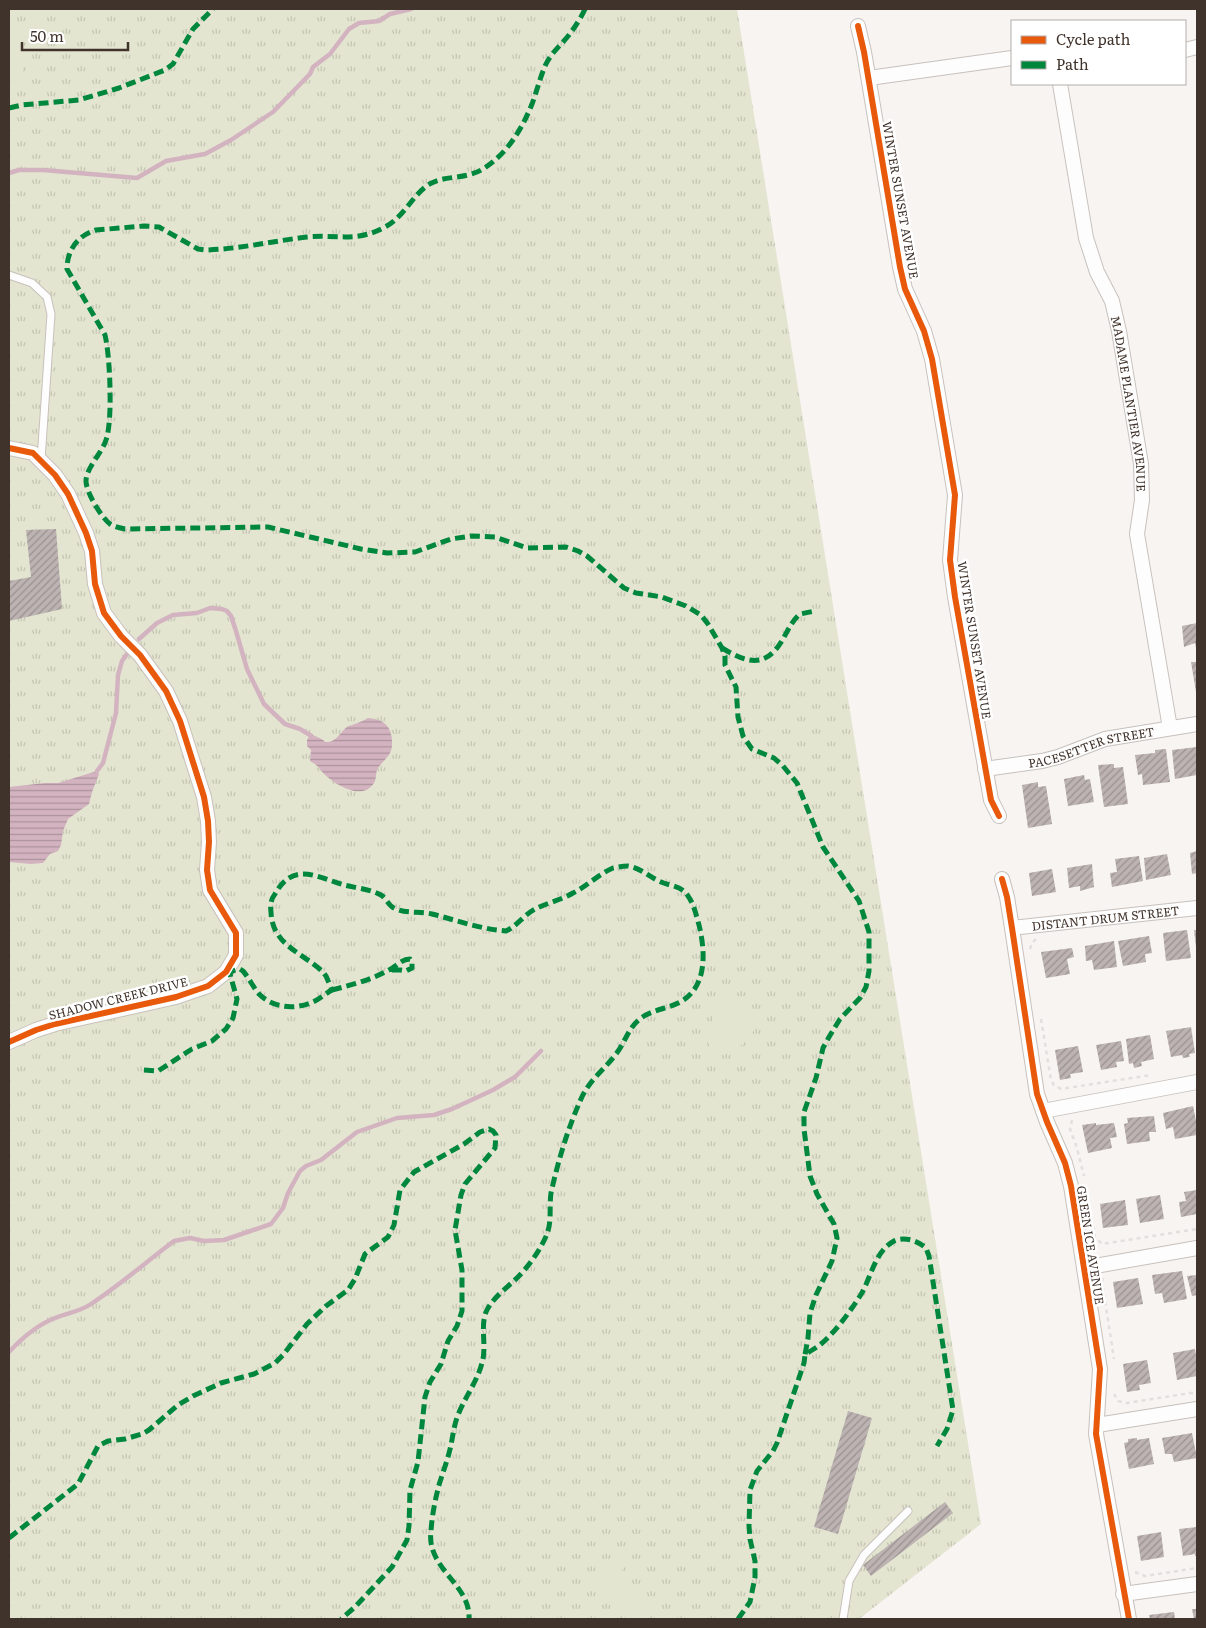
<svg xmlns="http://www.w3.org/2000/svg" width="1206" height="1628" font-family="Literata,serif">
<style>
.grass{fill:url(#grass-tufts)}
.pitch{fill:#e3e5d0}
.water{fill:url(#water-rules)}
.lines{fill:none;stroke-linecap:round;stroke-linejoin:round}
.stream{stroke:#d3b3c0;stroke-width:4.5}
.building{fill:url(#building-hatch)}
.lane-casing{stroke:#c8c1bc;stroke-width:9}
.street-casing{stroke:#c8c1bc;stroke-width:16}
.path{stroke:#e1e0de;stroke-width:2.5;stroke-dasharray:4 4;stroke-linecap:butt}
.lane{stroke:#fefdfd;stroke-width:7}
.street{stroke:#fefdfd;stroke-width:14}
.quiet{stroke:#00873e;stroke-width:5;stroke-dasharray:10 5;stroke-linecap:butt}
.cycleway-casing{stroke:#fff;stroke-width:9}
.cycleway{stroke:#e8590c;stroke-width:6}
.labels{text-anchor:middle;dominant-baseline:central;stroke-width:5;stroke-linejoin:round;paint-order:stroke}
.street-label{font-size:12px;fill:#40332b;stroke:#fff}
</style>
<defs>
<pattern id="grass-tufts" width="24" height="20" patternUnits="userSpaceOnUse" patternTransform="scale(1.25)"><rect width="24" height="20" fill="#e3e5d0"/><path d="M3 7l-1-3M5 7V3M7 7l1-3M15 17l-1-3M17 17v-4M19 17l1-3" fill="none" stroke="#c4c5b3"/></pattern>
<pattern id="water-rules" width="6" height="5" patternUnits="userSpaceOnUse" patternTransform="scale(1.25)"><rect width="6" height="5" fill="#d3b3c0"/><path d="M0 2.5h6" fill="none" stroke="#ad929c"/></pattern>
<pattern id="building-hatch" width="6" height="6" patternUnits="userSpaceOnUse" patternTransform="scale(1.25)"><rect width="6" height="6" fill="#bcb3b2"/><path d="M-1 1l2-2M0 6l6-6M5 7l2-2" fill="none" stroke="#9a9291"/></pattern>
</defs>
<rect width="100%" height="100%" fill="#f7f4f2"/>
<path class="grass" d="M9 9H737L981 1524 859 1619H9Z"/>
<g class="pitch">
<path d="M9 22C15 24 23 26 25 33 27 38 23 44 23 49 21 65 30 76 9 81Z"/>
<path d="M726 996C734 995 742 997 748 1003 771 1022 742 1051 721 1055 702 1051 709 1034 713 1021 716 1012 717 1002 726 996Z"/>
<path d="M616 1557H620C625 1565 619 1573 623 1581 628 1593 642 1598 650 1607V1614L647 1619H627L614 1607 597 1598C592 1584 602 1561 616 1557Z"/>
</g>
<g class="water">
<path d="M368 718C384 719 392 727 392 742 392 747 392 749 390 753 387 759 381 763 378 768 375 773 377 778 374 783 362 802 335 784 324 774 321 771 319 767 316 765 314 763 311 762 310 761L311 750 307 746V740L311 733C314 737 321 737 325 742 338 743 340 730 349 726 355 724 361 722 368 718Z"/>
<path d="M97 771 99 774 92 792 89 804 68 819 63 831 61 845 58 851 50 854 43 863 31 864 9 862V787L45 783H58Z"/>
</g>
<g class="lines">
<g class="stream">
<path d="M9 173 19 170H43L137 178 166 161 205 154 231 140 273 112 310 74 313 67 330 54 349 29 359 23 379 21 390 14 411 9"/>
<path d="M139 639 157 623 173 615 197 613 210 608 222 609 227 611 231 616 236 631 247 669 264 704 285 724 300 729 310 735"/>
<path d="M97 771 103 763 116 713 118 675 122 661 129 651"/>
<path d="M9 1352C22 1338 37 1325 55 1318 67 1313 79 1312 91 1304 120 1285 146 1262 174 1241L190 1238 204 1241 224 1240 271 1224 283 1208 288 1193 300 1171 306 1166 321 1160 357 1132 397 1118 434 1115 452 1109 493 1090 515 1077 541 1051"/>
</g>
</g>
<g class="building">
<path d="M56 529 62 609 9 621V581L31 577 26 530Z"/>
<path d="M1197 623V647L1196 648 1195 643 1184 647 1182 626Z"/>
<path d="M1191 662H1197V692H1196Z"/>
<path d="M1197 747V775L1175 779 1172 750Z"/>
<path d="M1166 749 1170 782 1143 785 1142 774 1138 775 1135 755 1155 753V750Z"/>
<path d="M1114 764V768L1123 767 1128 804 1104 807 1098 765Z"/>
<path d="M1084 775 1085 780 1090 779 1094 802 1068 806 1064 779Z"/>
<path d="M1038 782V787L1046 786 1052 824 1028 828 1022 785Z"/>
<path d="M1197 851V873L1192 874 1190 853Z"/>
<path d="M1167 854 1171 875 1146 880 1144 858Z"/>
<path d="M1139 856 1143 881 1112 887 1110 873 1117 872 1115 859Z"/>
<path d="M1092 864 1094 887 1080 891V886L1069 888 1067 868Z"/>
<path d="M1052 869 1056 892 1032 896 1029 873Z"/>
<path d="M1187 930 1191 958 1166 961 1163 933Z"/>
<path d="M1194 930H1197V947H1196Z"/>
<path d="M1149 936 1152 953 1145 954 1146 962 1123 966 1118 941Z"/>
<path d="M1114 941 1117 967 1094 970 1092 960 1086 961 1085 946Z"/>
<path d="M1072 948 1074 957 1067 959 1070 974 1046 978 1041 952Z"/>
<path d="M1191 1027 1195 1053 1189 1054 1190 1057 1183 1058 1182 1055 1171 1057 1166 1031Z"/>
<path d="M1150 1035 1154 1059 1141 1062 1142 1066 1134 1068 1133 1063 1129 1064 1126 1039Z"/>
<path d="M1121 1041 1124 1061 1116 1062 1117 1067 1101 1070 1096 1045Z"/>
<path d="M1078 1046 1083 1072 1070 1074 1071 1078 1060 1080 1055 1050Z"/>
<path d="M1193 1106 1197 1126V1135L1175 1139 1173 1127 1166 1129 1163 1113Z"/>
<path d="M1154 1116 1156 1132H1149L1150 1141 1127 1144 1124 1124 1128 1123 1127 1118Z"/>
<path d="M1096 1123V1125L1114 1123 1117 1137 1110 1138 1112 1148 1088 1153 1082 1125Z"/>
<path d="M1197 1190V1214L1181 1217 1179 1202 1186 1201 1184 1192Z"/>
<path d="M1160 1195 1164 1219 1140 1223 1136 1199Z"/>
<path d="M1125 1200 1128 1225 1103 1228 1100 1204Z"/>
<path d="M1182 1271 1187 1299 1164 1303 1162 1293 1155 1294 1152 1275Z"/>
<path d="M1197 1275V1295L1192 1296 1187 1276Z"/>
<path d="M1138 1278 1143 1304 1117 1308 1113 1282Z"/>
<path d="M1195 1349 1197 1362V1376L1177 1380 1173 1353Z"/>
<path d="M1147 1360 1151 1383 1139 1385 1140 1390 1127 1392 1123 1364Z"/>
<path d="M848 1411 872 1418 838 1534 814 1527Z"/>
<path d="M1192 1433 1197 1458 1174 1462 1172 1454H1165L1162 1438Z"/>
<path d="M1137 1438V1440L1149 1438 1154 1464 1129 1469 1124 1443 1128 1442V1439Z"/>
<path d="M945 1502 953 1513 871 1576 863 1565Z"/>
<path d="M1197 1527V1556H1195V1554L1183 1556 1179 1529Z"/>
<path d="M1161 1532 1164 1557 1141 1561 1137 1536Z"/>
<path d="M1192 1609H1197V1619H1194Z"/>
<path d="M1174 1612 1175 1619H1150L1149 1615Z"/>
</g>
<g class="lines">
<g class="lane-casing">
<g id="lane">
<path d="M9 275 32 283 47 297 51 314 41 460"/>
<path d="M843 1619 849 1581 864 1555 908 1511"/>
</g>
</g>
<g class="street-casing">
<g id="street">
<path d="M858 26 864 52 900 267 905 289 924 331 932 359 955 495 950 560 955 597 991 800 999 816"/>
<path d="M1185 50 1197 47"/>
<path d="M869 78 1012 58"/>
<path id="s1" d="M1060 84 1086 238 1097 272 1112 301 1119 331 1141 464 1142 500 1137 534 1170 728"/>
<path d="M9 448 33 453 55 475 68 494 86 533 92 551 95 584 104 613 121 636 140 655 166 691 180 721 204 797 208 821 209 842 207 870 210 890 236 933V955L226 972 208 986 176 997 55 1024 36 1030 9 1042"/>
<path id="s2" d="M985 769 1042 761 1058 757 1105 739 1197 724"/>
<path d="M1002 879 1007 897 1012 928 1037 1094 1047 1122 1065 1163 1071 1186 1100 1369 1096 1434 1129 1619"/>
<path id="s3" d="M1012 928 1197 908"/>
<path d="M1043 1111 1197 1082"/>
<path d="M1084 1268 1197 1248"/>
<path d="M1097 1425 1197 1409"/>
<path d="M1123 1594 1197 1584"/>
</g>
</g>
<g class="path">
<path d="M1030 949 1032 943 1036 939"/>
<path d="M1041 1019 1051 1080 1054 1085 1061 1089 1151 1075"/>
<path d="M1072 1120 1070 1129 1077 1148 1084 1176"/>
<path d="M1093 1226 1095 1237 1102 1244 1197 1229"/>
<path d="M1103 1278 1102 1281 1114 1359"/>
<path d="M1114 1394 1118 1401 1127 1403 1197 1392"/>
<path d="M1135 1572 1145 1576 1197 1568"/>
</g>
<use href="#lane" class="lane"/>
<use href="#street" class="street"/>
<g class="quiet">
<path d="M585 9C581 18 575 27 569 35 561 45 552 52 546 64 540 77 537 91 532 104 522 129 508 152 486 167 466 181 445 174 428 185 411 197 404 217 385 227 356 243 337 234 307 237 273 241 240 249 206 250L198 249 159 227 144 226 96 230C78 235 67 250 67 269L105 335C110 355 113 421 106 440 102 453 86 468 86 481 86 492 101 517 110 524 115 527 120 528 125 529L268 527 361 549 387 553 415 552 451 539 471 536 495 537 527 548 566 547 578 551 587 556 624 588 636 593 662 597 686 606 701 615 708 624 722 648 725 656V665L736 687 738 717 743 736 752 749 774 758 783 766 797 783 823 847 859 901 869 932V971L866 987 860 998 840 1019 829 1037 823 1048 816 1078 804 1112V1129L810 1176 817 1194 834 1224 837 1238 832 1261 816 1295 810 1313 808 1338 805 1355"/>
<path d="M9 108 22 105 79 100 119 88 165 70 173 64 193 29 213 9"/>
<path d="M722 648C747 663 766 669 783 639 788 630 792 621 800 614L815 611"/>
<path d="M332 990C351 985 371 980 389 970 396 967 401 959 410 959L412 962V968L406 971 400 970H389"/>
<path d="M144 1070 158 1071 192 1049 212 1041 226 1029 233 1018 237 999 230 974 232 971 240 969 243 971C249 978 253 987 259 994 274 1009 297 1010 315 1001 321 998 326 993 332 990L326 976 323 972C303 953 272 945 271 912 270 905 271 899 275 894 293 861 317 877 344 885 356 888 370 889 381 895 386 898 389 906 394 908 406 914 419 911 432 914 456 920 480 929 506 931 517 926 524 915 535 909 547 903 561 900 573 893 587 886 599 874 613 868 618 867 623 866 628 866 641 868 649 877 661 882 670 886 682 886 688 896 694 904 696 915 699 925 705 950 708 985 682 1001 669 1009 652 1009 640 1019 628 1028 625 1043 616 1054 605 1069 589 1080 581 1099 568 1128 558 1161 551 1193 549 1207 552 1221 547 1234 541 1249 529 1266 518 1277 507 1288 493 1297 486 1312 480 1327 487 1347 482 1363 477 1382 465 1397 458 1415 454 1425 453 1435 451 1445 448 1459 443 1472 439 1485 435 1500 432 1516 431 1531 426 1569 471 1584 469 1619"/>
<path d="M9 1538 78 1484 98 1446 108 1441 125 1439 142 1434 149 1430 178 1405 193 1396 221 1383 254 1374 275 1363 283 1355 307 1324 326 1306 348 1290 355 1279 365 1254 388 1237 394 1225 400 1190 414 1172 464 1144 480 1132 489 1129 493 1131 496 1135 495 1148 465 1184 461 1195 455 1230 462 1270V1311L457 1326 448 1341 441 1364 430 1382 425 1397 418 1462 410 1490 409 1526 407 1540 392 1567 355 1607 341 1619"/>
<path d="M738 1619 750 1602 755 1577V1561L750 1539 749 1526 750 1490 757 1471 773 1451 777 1443 804 1363 805 1355C810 1351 816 1348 821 1344 836 1331 849 1313 860 1296 871 1279 874 1252 894 1241 905 1236 918 1241 926 1248L929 1256 953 1410 947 1429 937 1446"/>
</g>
<g class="cycleway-casing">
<g id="cycleway">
<path d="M858 26 864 52 900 267 905 289 924 331 932 359 955 495 950 560 955 597 991 800 999 816"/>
<path d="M9 448 33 453 55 475 68 494 86 533 92 551 95 584 104 613 121 636 140 655 166 691 180 721 204 797 208 821 209 842 207 870 210 890 236 933V955L226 972 208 986 176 997 55 1024 36 1030 9 1042"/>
<path d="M1002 879 1007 897 1012 928 1037 1094 1047 1122 1065 1163 1071 1186 1100 1369 1096 1434 1129 1619"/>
</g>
</g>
<use href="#cycleway" class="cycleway"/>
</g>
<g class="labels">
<g class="street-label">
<text transform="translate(901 200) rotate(80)">WINTER SUNSET AVENUE</text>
<text stroke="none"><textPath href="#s1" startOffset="329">MADAME PLANTIER AVENUE</textPath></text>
<text transform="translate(975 640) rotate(81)">WINTER SUNSET AVENUE</text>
<text stroke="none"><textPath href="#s2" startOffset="109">PACESETTER STREET</textPath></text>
<text stroke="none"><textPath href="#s3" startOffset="94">DISTANT DRUM STREET</textPath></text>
<text transform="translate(118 998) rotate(-14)">SHADOW CREEK DRIVE</text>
<text transform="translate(1091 1245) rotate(81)">GREEN ICE AVENUE</text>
</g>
</g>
<rect width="1206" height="1628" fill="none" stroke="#40332b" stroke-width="20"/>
<rect x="1011" y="20" width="175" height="65" fill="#ffffff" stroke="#b3adaa"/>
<rect x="1021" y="36" width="25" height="8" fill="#e8590c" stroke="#b3adaa"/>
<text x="1056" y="45" font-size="15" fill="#40332b">Cycle path</text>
<rect x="1021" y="61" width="25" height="8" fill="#00873e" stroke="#b3adaa"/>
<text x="1056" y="70" font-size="15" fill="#40332b">Path</text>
<path d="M22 42v8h106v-8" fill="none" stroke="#40332b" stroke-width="2.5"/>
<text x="30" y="42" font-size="15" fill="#40332b" stroke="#ffffff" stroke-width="4" paint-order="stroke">50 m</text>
</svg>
